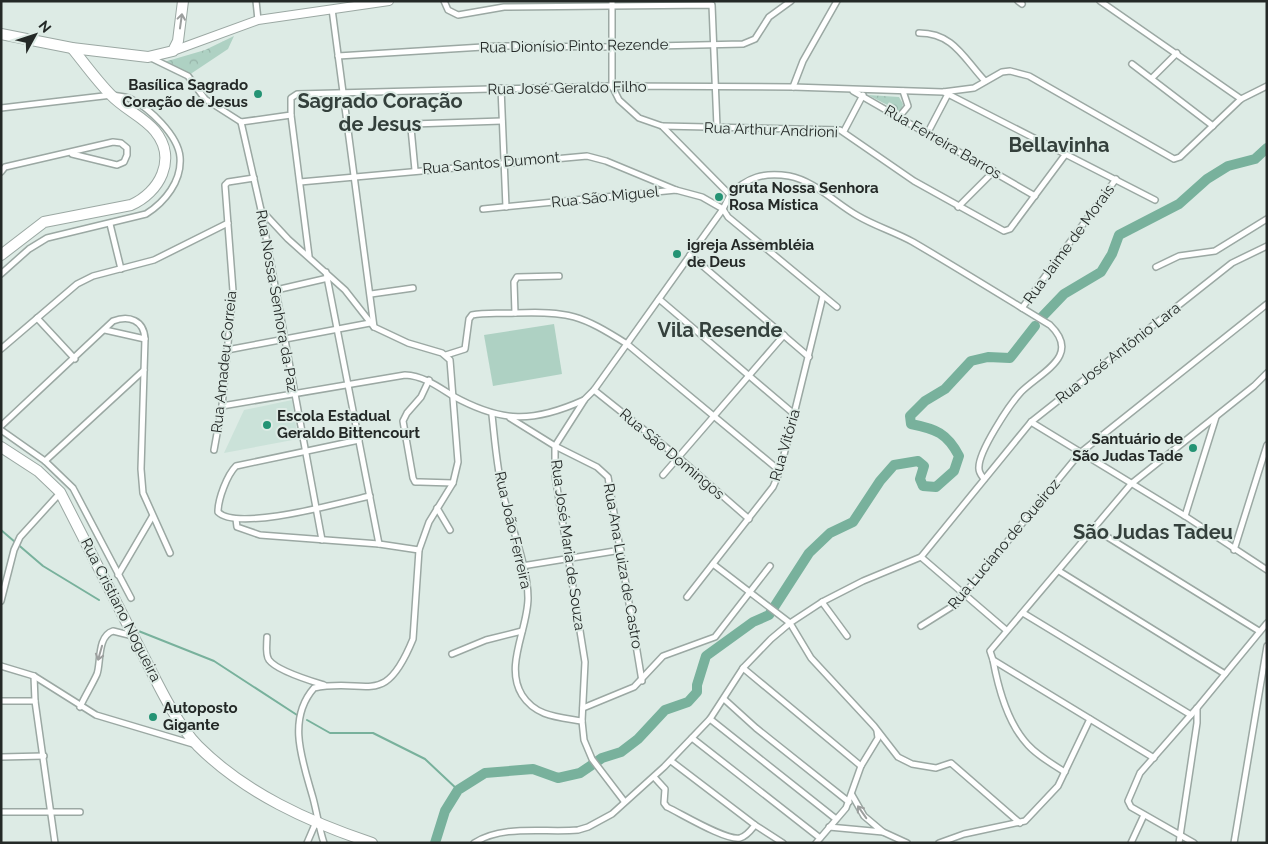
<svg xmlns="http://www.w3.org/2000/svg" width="1268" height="844" font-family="Raleway,sans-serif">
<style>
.built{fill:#cbe2d9}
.park{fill:url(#park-crowns)}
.pitch{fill:#aed1c3}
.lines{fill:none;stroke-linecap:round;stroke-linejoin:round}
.stream{stroke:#78b19c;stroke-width:2}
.river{stroke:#78b19c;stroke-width:10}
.street-casing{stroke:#9ba8a3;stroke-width:8}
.secondary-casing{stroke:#9ba8a3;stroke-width:10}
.highway-casing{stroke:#9ba8a3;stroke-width:12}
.street{stroke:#fff;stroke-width:5}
.secondary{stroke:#fff;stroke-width:8}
.highway{stroke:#fff;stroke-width:10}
.oneway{stroke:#9c9f9e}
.poi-dot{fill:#249374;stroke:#ddebe5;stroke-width:2}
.labels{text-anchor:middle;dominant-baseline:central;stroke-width:4;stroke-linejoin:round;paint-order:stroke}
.street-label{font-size:15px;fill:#242927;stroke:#ddebe5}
.poi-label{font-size:15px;font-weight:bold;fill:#242927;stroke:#ddebe5;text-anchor:start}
.district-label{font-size:20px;font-weight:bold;fill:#34403c;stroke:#ddebe5}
</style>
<defs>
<pattern id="park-crowns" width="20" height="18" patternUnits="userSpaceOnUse" patternTransform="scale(1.25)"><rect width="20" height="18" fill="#aed1c3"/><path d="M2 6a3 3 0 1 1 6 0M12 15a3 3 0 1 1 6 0" fill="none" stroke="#96b3a8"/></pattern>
</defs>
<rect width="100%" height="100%" fill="#ddebe5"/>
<path class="built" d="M292 400 298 439 224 453 244 410Z"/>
<g class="park">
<path d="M234 36 228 49 189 75 164 62 205 50Z"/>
<path d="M868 95 899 97 903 104 901 112Z"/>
</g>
<path class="pitch" d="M554 324 562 374 493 386 484 335Z"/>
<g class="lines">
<g class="stream">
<path d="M1 530 43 566 99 600"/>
<path d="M136 630 214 661 297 715"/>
<path d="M307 720 330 733H373L425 759 458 790"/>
</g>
<g class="river">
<path d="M1041 318 1064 294 1101 272 1112 254 1119 235 1179 204 1207 179 1228 166 1255 159 1267 148"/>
<path d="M435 843 445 811 458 790 485 773 533 769 558 778 580 773 602 758 621 752 638 739 665 710 688 702 697 692V685L706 656 753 622 769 615 809 553 830 533 853 522 880 481 894 465 918 461 924 466 920 479 923 486 936 487 954 471 959 456C947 433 936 429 911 424L910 416 925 401 945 389 971 361 988 357 1010 358 1035 326"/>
</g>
<g class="street-casing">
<g id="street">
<path d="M256 1 258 20"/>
<path d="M444 1 448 10 458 15 504 7 712 5 717 127"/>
<path d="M612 1V86L619 100 639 118 662 126 730 195 723 209 728 217 837 307"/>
<path d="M1018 1 1022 4"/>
<path d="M1100 1 1241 99"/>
<path d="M332 9 374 327"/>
<path d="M919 33C954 33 964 59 985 81"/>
<path d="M338 56 499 46 611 47 743 44 755 39 769 17 791 1"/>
<path d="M151 58 188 76 205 99 241 122"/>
<path d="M1132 64 1213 126"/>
<path d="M1152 78 1177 53"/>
<path d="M793 87 803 61 837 1"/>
<path d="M501 88 506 207"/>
<path d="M853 91 1035 196"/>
<path d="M944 92 1155 200"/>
<path d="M1 108 112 95C118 96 125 96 131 99 149 108 178 135 180 157 182 181 165 202 146 214L47 238 29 249 1 274"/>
<path d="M291 115 309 256"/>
<path d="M899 117 908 106 903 91"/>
<path d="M241 122 291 115V98L297 94 612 86 793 87 943 92 974 88 1002 72 1010 71 1029 76 1174 159 1180 157 1241 99 1267 86"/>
<path d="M241 122 261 210 322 540"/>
<path d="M662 126 840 130 914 181 1004 231 1010 229 1065 155"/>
<path d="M844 131 863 95"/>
<path d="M927 134 948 94"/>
<path d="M415 170 411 128 413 124 502 121"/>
<path d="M1 172 5 167 113 142 121 143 127 148V155L124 162 117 165 72 154"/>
<path d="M300 182 587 156 606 161 676 190"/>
<path d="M730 195C747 177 764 172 789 176 815 181 835 203 858 216 875 226 895 232 913 242 959 269 1004 297 1050 325 1082 356 1041 372 1021 392 1010 404 977 453 979 469 979 473 982 476 984 479"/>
<path d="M958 207 994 171"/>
<path d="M483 209 676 190 702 197 723 209 594 390 585 399 555 446V475L585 662 582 721 584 740 592 759 624 801"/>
<path d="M261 210 288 239 345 290 374 327 408 343 442 353 450 360 458 462 453 483 429 522 419 550 413 639C384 710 368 677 314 688 286 720 303 762 313 798 317 813 319 828 324 843"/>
<path d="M110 224 121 269"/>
<path d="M690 255 809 357"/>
<path d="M1156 267 1179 256 1215 251 1267 219"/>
<path d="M326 272 379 544"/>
<path d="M276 290 328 278"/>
<path d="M371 294 413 288"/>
<path d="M659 299 794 414"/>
<path d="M1022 308 1116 179"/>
<path d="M515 313 514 282 517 277 559 276"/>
<path d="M37 318 75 359"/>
<path d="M105 330 145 339"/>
<path d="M1 349 77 284 93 276 154 260 228 223"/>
<path d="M227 350 370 323"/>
<path d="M446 355 465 349 469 319 472 315C486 312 501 314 515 313 569 311 581 315 627 344L780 471"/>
<path d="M429 380 421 397 407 413 403 421 413 478 415 482H420L453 483"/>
<path d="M594 390 678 457 749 519"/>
<path d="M222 406 405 375C424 376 437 386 453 396 502 423 533 423 584 400"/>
<path d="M492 415C495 442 497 471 504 498 512 527 528 569 528 598 528 629 504 666 522 695 536 717 559 717 582 721"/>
<path d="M510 418 555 446 597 467 608 477 642 681"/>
<path d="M1031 422 1185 516 1267 570"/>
<path d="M1 426 113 321C129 315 144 320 145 339L141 469 143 493 170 553"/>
<path d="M1 430 45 461 73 488 131 598"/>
<path d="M359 440 236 466C227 475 218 499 218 512 237 532 343 502 370 496"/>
<path d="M214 450 222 406 233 291 225 185 228 182 254 178"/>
<path d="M45 461 144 370"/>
<path d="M663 475 784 335"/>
<path d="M437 508 450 530"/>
<path d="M1185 516 1216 417"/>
<path d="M236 519 237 527 260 535 379 544 419 550"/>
<path d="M1093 528 1259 631"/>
<path d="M1234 550 1267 445"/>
<path d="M921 557 1006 630"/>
<path d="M713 564 790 623 811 658 874 726 898 757 912 764 936 768 951 763 1020 823"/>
<path d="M522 566 621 550"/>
<path d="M1059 571 1225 674"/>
<path d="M118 575 152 517"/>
<path d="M687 597 773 487 780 471 823 296"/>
<path d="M1 601 14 550 20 537 60 493"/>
<path d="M822 602 847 636"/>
<path d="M1023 613 1191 715"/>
<path d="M921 626 956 604 1080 453 1267 304"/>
<path d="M267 637C267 643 265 655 269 660 277 671 311 681 324 685"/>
<path d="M452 654 486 640 522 631"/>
<path d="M993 660C998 687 1008 724 1028 745 1038 756 1052 764 1065 772"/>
<path d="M1 666 34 676 96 715 193 744"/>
<path d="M743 668 861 766"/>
<path d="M34 676 35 701 55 843"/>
<path d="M724 699 756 728 849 802"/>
<path d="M1 701H35"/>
<path d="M80 707C85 696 92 685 97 674 101 663 97 636 113 631L133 636"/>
<path d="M583 708 634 687 663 656 715 637 770 566"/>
<path d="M710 719 836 819"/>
<path d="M692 738 820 838"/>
<path d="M1 757 44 756"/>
<path d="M1154 758 993 660 990 651 1131 484 1254 386 1267 373"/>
<path d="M671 761 755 825 783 843"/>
<path d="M654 777 665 789 664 803 667 807C682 814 726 841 740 838 747 836 751 830 755 825"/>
<path d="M1 812H80"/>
<path d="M829 827 883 832 864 816 852 795"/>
<path d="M883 832 907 843"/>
<path d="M307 843 316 822"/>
<path d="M474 843C503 824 545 833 578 830L588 827 612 814 664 767 710 719 743 668 771 639 790 623 822 602 863 581 921 557 1031 422 1232 263 1267 246"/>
<path d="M816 843 846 808 861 766 878 738 877 731"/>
<path d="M939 843 964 834 1025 821 1058 786 1090 719"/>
<path d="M1131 843 1144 815"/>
<path d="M1179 843 1197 723V708"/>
<path d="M1194 843 1131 807 1128 801 1140 773 1197 708 1267 623"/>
<path d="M1234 843 1267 646"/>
</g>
</g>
<g class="secondary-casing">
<path id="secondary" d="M173 51 258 20 389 1"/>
</g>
<g class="highway-casing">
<g id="highway">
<path d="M1 34 72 48 148 57 173 51 178 41 183 1"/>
<path d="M1 255 44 222 131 205C159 193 178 159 155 131 144 117 124 109 111 95 97 81 85 64 72 48"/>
<path d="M1 447 38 471 60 492C87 545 114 598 141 651 156 680 175 722 198 746 245 793 309 822 372 843"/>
</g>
</g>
<use href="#street" class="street"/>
<use href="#secondary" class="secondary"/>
<use href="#highway" class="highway"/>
</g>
<defs><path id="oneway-shaft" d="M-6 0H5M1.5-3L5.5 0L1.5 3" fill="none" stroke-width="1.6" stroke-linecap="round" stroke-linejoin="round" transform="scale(1.25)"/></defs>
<g class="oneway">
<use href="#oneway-shaft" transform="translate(181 21) rotate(-82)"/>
<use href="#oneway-shaft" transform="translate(100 653) rotate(106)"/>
<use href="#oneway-shaft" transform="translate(862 812) rotate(-125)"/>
</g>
<g class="poi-dot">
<circle cx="258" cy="94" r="5"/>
<circle cx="719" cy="197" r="5"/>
<circle cx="677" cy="254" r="5"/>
<circle cx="267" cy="425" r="5"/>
<circle cx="1193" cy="448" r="5"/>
<circle cx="153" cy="717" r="5"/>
</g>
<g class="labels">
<g class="street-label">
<text transform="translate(574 46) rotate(-1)">Rua Dionísio Pinto Rezende</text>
<text transform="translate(567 88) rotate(-1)">Rua José Geraldo Filho</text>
<text transform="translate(771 130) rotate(2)">Rua Arthur Andrioni</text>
<text transform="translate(943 142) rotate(30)">Rua Ferreira Barros</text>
<text transform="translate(491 163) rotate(-5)">Rua Santos Dumont</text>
<text transform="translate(605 197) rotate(-6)">Rua São Miguel</text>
<text transform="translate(1069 244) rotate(-54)">Rua Jaime de Morais</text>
<text transform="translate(277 301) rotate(80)">Rua Nossa Senhora da Paz</text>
<text transform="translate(1118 353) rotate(-38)">Rua José Antônio Lara</text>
<text transform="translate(224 362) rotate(-84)">Rua Amadeu Correia</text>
<text transform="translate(785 445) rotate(-74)">Rua Vitória</text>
<text transform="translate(672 454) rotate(40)">Rua São Domingos</text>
<text transform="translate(513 530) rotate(77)">Rua João Ferreira</text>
<text transform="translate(1004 544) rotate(-50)">Rua Luciano de Queiroz</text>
<text transform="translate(568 545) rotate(82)">Rua José Maria de Souza</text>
<text transform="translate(623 566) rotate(80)">Rua Ana Luiza de Castro</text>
<text transform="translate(121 610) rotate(63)">Rua Cristiano Nogueira</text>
</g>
<g class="poi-label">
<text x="248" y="85" text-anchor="end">Basílica Sagrado<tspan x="248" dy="17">Coração de Jesus</tspan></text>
<text x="729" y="188">gruta Nossa Senhora<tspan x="729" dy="17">Rosa Mística</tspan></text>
<text x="687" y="245">igreja Assembléia<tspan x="687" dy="17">de Deus</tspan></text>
<text x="277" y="416">Escola Estadual<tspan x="277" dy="17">Geraldo Bittencourt</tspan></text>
<text x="1183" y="439" text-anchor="end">Santuário de<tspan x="1183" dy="17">São Judas Tade</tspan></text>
<text x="163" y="708">Autoposto<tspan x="163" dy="17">Gigante</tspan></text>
</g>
<g class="district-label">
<text x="380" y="101">Sagrado Coração<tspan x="380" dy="23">de Jesus</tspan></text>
<text x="1059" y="145">Bellavinha</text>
<text x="720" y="330">Vila Resende</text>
<text x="1153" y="532">São Judas Tadeu</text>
</g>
</g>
<rect width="1268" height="844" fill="none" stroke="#242927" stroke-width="5"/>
<g transform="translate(35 35) rotate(50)" stroke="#ddebe5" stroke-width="4" paint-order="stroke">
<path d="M0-4L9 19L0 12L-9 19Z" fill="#242927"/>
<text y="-8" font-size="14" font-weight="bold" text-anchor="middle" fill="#242927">N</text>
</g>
</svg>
